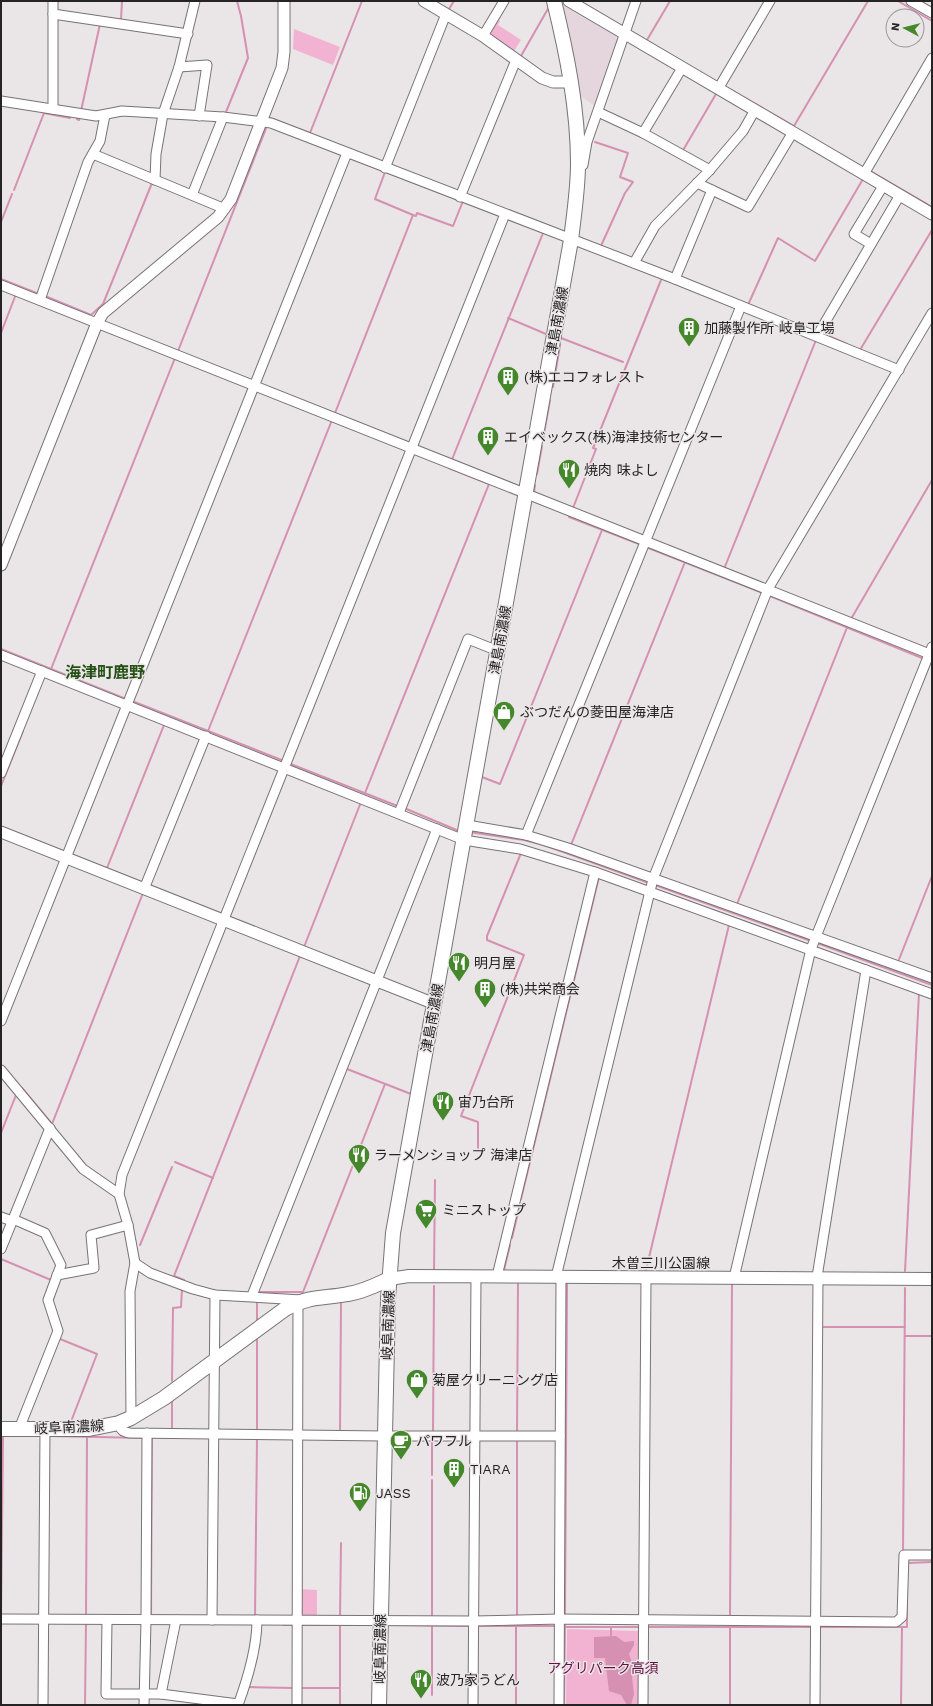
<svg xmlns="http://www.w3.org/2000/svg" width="933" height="1706" font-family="'Work Sans','Noto Sans JP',sans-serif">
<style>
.built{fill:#e4d6dc}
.green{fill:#f1b3d1}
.water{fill:#d590b2}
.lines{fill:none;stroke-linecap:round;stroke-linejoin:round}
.stream{stroke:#d590b2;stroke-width:2}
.minor-casing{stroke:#787375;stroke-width:11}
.tertiary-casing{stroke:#787375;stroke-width:13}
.secondary-casing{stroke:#787375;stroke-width:14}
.primary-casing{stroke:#787375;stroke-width:16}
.minor{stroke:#fff;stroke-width:9}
.tertiary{stroke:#fff;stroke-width:11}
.secondary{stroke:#fff;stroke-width:12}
.primary{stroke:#fff;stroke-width:14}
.labels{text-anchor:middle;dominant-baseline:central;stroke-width:3;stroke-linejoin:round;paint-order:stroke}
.street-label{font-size:14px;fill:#252324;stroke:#eae5e7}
.poi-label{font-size:14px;fill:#252324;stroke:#eae5e7;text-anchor:start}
.park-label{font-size:14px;fill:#631143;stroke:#eae5e7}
.quarter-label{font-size:16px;font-weight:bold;fill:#244f14;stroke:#eae5e7}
</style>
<rect width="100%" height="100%" fill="#eae5e7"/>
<path class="built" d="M563 3 615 34 618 42 596 107 582 97 578 89Z"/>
<g class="green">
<path d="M496 19 500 21 498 25 521 40 514 51 487 33Z"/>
<path d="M294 29 340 47 333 65 293 49Z"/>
<path d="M298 1589 317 1590V1617H298Z"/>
<path d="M567 1629 641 1631 640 1705H566Z"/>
</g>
<path class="water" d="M616 1636 624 1642 634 1641V1645L629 1654 634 1668 632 1677 634 1694 631 1705H627L621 1695 609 1691 605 1658H594V1637Z"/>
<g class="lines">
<g class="stream">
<path d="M898 1 932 21"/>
<path d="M449 9 454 1"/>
<path d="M119 19 121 20 122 1"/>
<path d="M647 40 670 1"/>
<path d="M521 56 549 7"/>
<path d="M728 88 794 126 868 1"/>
<path d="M81 111 100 24"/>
<path d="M226 112 248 58 241 16 237 1"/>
<path d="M270 118 310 133 362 1"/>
<path d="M77 119 79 120 80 117"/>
<path d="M595 142 628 153 620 177 633 182 625 193 600 248"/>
<path d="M682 152 716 94"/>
<path d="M385 172 375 199 413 215"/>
<path d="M872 172 932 207"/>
<path d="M14 190 44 113 70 118"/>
<path d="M1 222 12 194"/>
<path d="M1 279 39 294"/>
<path d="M45 296 91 315 103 304 152 183"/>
<path d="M748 305 778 238 815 261 863 179"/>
<path d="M508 318 546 334"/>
<path d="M1 333 16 294"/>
<path d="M822 335 824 334 847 344"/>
<path d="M561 338 623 362"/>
<path d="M860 350 932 230"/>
<path d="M178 351 267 126"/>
<path d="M553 387 560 345"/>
<path d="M335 413 413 215 416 216 417 213 453 226 463 201"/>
<path d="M543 439 550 400"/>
<path d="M451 462 543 233"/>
<path d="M537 474 542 446"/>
<path d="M534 492 535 485"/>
<path d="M573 508 596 449 593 448 661 280"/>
<path d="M570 515 569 517 639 544"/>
<path d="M646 547 763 593"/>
<path d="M724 569 816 340"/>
<path d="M770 596 922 658"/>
<path d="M851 619 932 480"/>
<path d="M1 649 126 699"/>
<path d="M931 661H932"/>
<path d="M51 669 175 358"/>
<path d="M132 701 284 761"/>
<path d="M208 731 332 420"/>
<path d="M288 763 400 807"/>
<path d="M482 777 500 784 602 530"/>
<path d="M1 786 23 731"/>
<path d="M365 793 489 484 449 468"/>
<path d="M404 808 459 831"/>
<path d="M469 832 524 840 544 845 649 883"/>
<path d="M571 845 685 562"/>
<path d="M107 868 164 725"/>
<path d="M655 885 811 941"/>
<path d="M737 904 848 625"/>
<path d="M817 943 932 985"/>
<path d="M304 947 361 802"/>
<path d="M898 962 932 876"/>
<path d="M347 1067V1069L411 1094 412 1093"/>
<path d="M22 1088 52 1124 143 893"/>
<path d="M1 1133 16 1095"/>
<path d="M478 1148V1122L461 1116 524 955 487 940V936L521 853"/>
<path d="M175 1162 213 1178"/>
<path d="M521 1199 599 877"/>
<path d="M512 1238 519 1208"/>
<path d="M140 1245 172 1167"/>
<path d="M1 1259 51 1280V1281"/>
<path d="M434 1270 435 1180"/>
<path d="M504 1270 510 1245"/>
<path d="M646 1270 729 925"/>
<path d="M905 1271 919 993"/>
<path d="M183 1282 184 1280 174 1276 300 956"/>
<path d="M258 1292H303L385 1084"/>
<path d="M257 1321V1301"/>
<path d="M821 1327H905"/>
<path d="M905 1336H932"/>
<path d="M60 1339 97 1354 72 1419"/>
<path d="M172 1381 173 1308 181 1307 182 1289"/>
<path d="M172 1399V1430"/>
<path d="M257 1431V1339"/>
<path d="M340 1431 341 1301"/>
<path d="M433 1433 434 1286"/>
<path d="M517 1433 518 1284"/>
<path d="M28 1436H40"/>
<path d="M50 1436 143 1438"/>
<path d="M432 1475V1439"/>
<path d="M905 1551H903L905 1288"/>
<path d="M908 1563 932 1562"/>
<path d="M565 1614 567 1284"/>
<path d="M1 1615 3 1436"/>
<path d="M86 1616 87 1437"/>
<path d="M151 1617 152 1438 153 1437"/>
<path d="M255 1617 257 1438"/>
<path d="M340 1617 341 1543"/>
<path d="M432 1617V1480"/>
<path d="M517 1617V1439"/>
<path d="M730 1617 732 1284"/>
<path d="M283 1625H291"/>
<path d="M301 1625H373"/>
<path d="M387 1625 470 1626"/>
<path d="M432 1625V1695"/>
<path d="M478 1626H556"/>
<path d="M565 1627H641"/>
<path d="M648 1627H812"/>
<path d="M819 1627H907V1586"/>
<path d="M611 1636V1627"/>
<path d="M248 1687 294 1688"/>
<path d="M300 1688H340"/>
<path d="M85 1705 86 1623"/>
<path d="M340 1705V1625"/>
<path d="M516 1705V1626"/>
<path d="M564 1705 565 1623"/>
<path d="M730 1705V1625"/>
<path d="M901 1705 902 1627"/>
</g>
<g class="minor-casing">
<g id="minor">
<path d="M53 1V109"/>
<path d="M911 1 932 13"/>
<path d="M53 14 188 34"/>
<path d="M483 36 504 1"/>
<path d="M179 67 207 65 199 116"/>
<path d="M718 89 770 1"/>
<path d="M1 101 96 116 122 111 223 117 271 123 675 279 899 370"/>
<path d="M598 112 643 133 682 68"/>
<path d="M643 133 710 170"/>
<path d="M93 154 225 209"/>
<path d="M583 165 587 142 636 1"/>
<path d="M385 168 446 14"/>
<path d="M864 174 932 58"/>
<path d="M155 180 156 154 163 114 179 67 195 1"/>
<path d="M697 183 748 207 793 132"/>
<path d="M192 195 223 117"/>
<path d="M460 197 516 60"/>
<path d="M871 244 854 234 883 186"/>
<path d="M634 263 655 226 708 172 743 131 755 110"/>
<path d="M675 279 712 190"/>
<path d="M1 285 932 655"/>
<path d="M40 300 88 162 100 141 105 115"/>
<path d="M817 336 900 195"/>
<path d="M1 655 464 840 520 849 595 872 932 994"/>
<path d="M1 773 42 671"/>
<path d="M399 813 468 639 498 651"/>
<path d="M467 825 526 835 568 848 932 978"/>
<path d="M526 835 741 306"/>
<path d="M144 889 206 736"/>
<path d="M1 1021 347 153"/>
<path d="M1 1070 83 1169 119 1194"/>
<path d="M1 1217 12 1221"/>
<path d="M13 1219 45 1233 61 1265 48 1300 58 1331 19 1429"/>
<path d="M1 1249 50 1128"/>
<path d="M135 1263 150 1273 193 1289 215 1295 302 1300"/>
<path d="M57 1275 94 1268 91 1235 128 1225"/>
<path d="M497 1276 595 872"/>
<path d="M556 1277 653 879 768 589 932 313"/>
<path d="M817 1277 866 970"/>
<path d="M734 1278 811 949 932 647"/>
<path d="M253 1296V1293L437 829"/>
<path d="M131 1418 130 1291 135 1263 128 1225 119 1194 122 1175 505 214"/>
<path d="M119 1423C120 1430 123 1432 130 1433L384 1436H560"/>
<path d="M1 1619 474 1621 560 1619 896 1622 902 1617 904 1555H932"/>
<path d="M107 1620 106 1694H161L238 1704"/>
<path d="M212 1620 215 1295"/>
<path d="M161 1694 176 1620"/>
<path d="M43 1705 45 1429"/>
<path d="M144 1705 146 1620 147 1433"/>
<path d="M238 1705C248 1678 257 1649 257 1620"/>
<path d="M297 1705 298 1302"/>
<path d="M473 1705 476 1276"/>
<path d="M559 1705 561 1277"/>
<path d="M643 1705 646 1278"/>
<path d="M815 1705 818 1278"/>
</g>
</g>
<g class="tertiary-casing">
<g id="tertiary">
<path d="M424 1 483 36 542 78 553 82H571"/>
<path d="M569 1 932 214"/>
<path d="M1 565 97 323 103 313 218 217 231 199 282 68 284 52V1"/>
<path d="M1 832 435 1004"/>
</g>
</g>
<g class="secondary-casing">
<path id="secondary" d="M389 1279 409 1276 932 1279"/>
</g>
<g class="primary-casing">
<g id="primary">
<path d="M1 1429H89L119 1423 131 1418 164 1398 285 1309C311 1295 322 1299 348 1294 363 1292 376 1285 389 1279"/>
<path d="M379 1705 388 1299 393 1233 571 240C574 214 578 189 578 164 578 109 567 54 554 1"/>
</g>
</g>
<use href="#minor" class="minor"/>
<use href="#tertiary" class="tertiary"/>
<use href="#secondary" class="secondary"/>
<use href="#primary" class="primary"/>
</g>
<defs>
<g id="building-pin" transform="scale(1.15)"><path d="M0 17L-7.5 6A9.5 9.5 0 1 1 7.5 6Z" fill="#45882b" stroke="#eae5e7"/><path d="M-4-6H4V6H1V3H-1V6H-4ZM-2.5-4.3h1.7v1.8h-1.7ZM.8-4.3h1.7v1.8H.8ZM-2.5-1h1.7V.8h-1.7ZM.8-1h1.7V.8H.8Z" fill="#fff"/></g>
<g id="restaurant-pin" transform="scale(1.15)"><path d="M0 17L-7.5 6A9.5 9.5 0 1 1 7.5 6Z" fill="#45882b" stroke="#eae5e7"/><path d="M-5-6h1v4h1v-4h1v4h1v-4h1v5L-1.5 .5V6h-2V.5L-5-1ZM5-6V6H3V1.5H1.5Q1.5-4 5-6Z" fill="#fff"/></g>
<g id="shop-pin" transform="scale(1.15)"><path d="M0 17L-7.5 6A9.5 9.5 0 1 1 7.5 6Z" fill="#45882b" stroke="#eae5e7"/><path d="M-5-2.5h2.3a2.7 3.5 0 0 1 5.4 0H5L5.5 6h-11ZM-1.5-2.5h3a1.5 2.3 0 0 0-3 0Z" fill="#fff"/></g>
<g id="supermarket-pin" transform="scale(1.15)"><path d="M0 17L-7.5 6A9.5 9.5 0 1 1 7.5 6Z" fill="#45882b" stroke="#eae5e7"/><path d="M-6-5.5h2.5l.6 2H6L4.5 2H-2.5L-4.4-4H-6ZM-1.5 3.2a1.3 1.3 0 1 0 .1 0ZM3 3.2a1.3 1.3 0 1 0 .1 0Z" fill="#fff"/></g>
<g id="cafe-pin" transform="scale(1.15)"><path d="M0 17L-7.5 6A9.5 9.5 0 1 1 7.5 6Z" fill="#45882b" stroke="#eae5e7"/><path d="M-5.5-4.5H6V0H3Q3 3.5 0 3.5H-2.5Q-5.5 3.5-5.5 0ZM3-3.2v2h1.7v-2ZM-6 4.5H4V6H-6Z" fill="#fff"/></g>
<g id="fuel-pin" transform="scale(1.15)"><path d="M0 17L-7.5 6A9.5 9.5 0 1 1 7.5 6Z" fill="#45882b" stroke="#eae5e7"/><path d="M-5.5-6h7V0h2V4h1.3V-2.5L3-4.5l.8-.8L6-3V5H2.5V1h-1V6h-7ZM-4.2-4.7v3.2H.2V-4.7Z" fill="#fff"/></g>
</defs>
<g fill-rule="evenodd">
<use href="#building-pin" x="689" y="328"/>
<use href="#building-pin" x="508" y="377"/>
<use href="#building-pin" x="488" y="437"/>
<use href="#restaurant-pin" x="569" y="470"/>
<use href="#shop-pin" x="504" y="712"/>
<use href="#restaurant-pin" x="459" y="963"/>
<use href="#building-pin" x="485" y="989"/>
<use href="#restaurant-pin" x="443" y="1102"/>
<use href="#restaurant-pin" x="359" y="1155"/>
<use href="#supermarket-pin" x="426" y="1210"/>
<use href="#shop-pin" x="417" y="1380"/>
<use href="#cafe-pin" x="401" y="1441"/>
<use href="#building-pin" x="454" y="1469"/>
<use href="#fuel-pin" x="360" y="1493"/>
<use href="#restaurant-pin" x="421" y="1680"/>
</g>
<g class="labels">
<g class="street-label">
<text transform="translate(557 321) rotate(-80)">津島南濃線</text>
<text transform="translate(500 640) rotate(-80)">津島南濃線</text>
<text transform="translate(432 1018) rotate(-80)">津島南濃線</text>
<text x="661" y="1263">木曽三川公園線</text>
<text transform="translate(388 1325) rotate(-88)">岐阜南濃線</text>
<text transform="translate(69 1427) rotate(-3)">岐阜南濃線</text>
<text transform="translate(380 1649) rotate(-89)">岐阜南濃線</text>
</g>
<g class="poi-label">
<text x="704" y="328">加藤製作所 岐阜工場</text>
<text x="524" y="377">(株)エコフォレスト</text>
<text x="504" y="437">エイベックス(株)海津技術センター</text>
<text x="584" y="470">焼肉 味よし</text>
<text x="520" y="712">ぶつだんの菱田屋海津店</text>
<text x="474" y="963">明月屋</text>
<text x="500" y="989">(株)共栄商会</text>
<text x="458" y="1102">宙乃台所</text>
<text x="374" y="1155">ラーメンショップ 海津店</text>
<text x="442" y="1210">ミニストップ</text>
<text x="432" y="1380">菊屋クリーニング店</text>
<text x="416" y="1441">パワフル</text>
<text x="470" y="1469">TIARA</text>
<text x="376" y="1493">JASS</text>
<text x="436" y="1680">波乃家うどん</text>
</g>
<g class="park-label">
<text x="603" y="1668">アグリパーク高須</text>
</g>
<g class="quarter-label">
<text x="105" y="672">海津町鹿野</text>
</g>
</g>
<rect width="933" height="1706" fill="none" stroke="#252324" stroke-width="4"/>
<g transform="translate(905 28) rotate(277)"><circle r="19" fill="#eae5e7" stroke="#9b9799"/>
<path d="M0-3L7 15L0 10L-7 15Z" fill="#45882b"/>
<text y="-6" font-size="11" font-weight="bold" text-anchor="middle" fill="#252324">N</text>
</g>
</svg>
